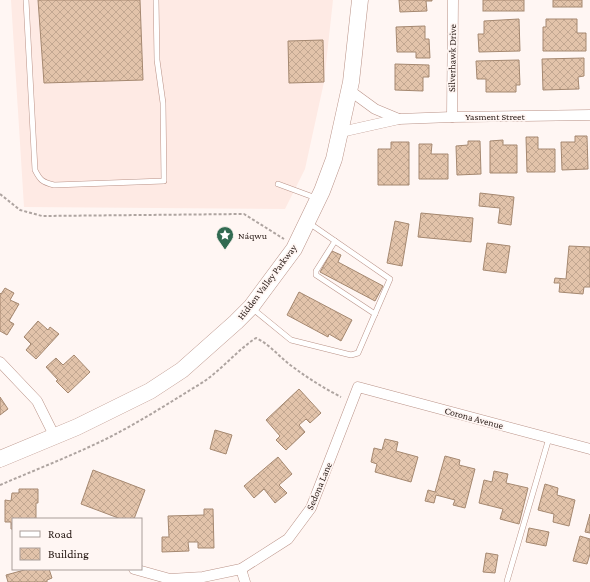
<svg xmlns="http://www.w3.org/2000/svg" width="590" height="582" font-family="'Crimson Pro',serif">
<style>
.built{fill:#feeae4}
.building{fill:url(#building-cross-hatch);stroke:#a58870}
.lines{fill:none;stroke-linecap:round;stroke-linejoin:round}
.service-casing{stroke:#ba9388;stroke-width:6}
.minor-casing{stroke:#ba9388;stroke-width:11}
.primary-casing{stroke:#ba9388;stroke-width:17}
.path{stroke:#aea4a0;stroke-width:2;stroke-dasharray:3 2;stroke-linecap:butt}
.service{stroke:#fff;stroke-width:5}
.minor{stroke:#fff;stroke-width:10}
.primary{stroke:#fff;stroke-width:16}
.labels{text-anchor:middle;dominant-baseline:central;stroke-width:3.5;stroke-linejoin:round;paint-order:stroke}
.street-label{font-size:10px;fill:#271914;stroke:#fff6f3}
.poi-label{font-size:10px;fill:#271914;stroke:#fff6f3;text-anchor:start}
</style>
<defs>
<pattern id="building-cross-hatch" width="8" height="8" patternUnits="userSpaceOnUse"><rect width="8" height="8" fill="#e2c3aa"/><path d="M0 0l8 8M0 8l8-8" fill="none" stroke="#c2a791"/></pattern>
</defs>
<rect width="100%" height="100%" fill="#fff6f3"/>
<path class="built" d="M11 0H333L324 82 305 169 285 209 24 207Z"/>
<g class="building">
<path d="M38 0H140L143 80 44 83Z"/>
<path d="M399 0H432V1H426L427 11 400 12Z"/>
<rect x="483" y="0" width="41" height="11"/>
<rect x="553" y="0" width="29" height="7"/>
<path d="M519 19 520 51 479 52 478 34H484V21Z"/>
<path d="M546 19H577V33H586V51H543V27H546Z"/>
<path d="M425 26V39H429L430 58H416V52H397L396 27Z"/>
<path d="M323 40 324 82 289 83 288 41Z"/>
<path d="M584 58V76L578 77 579 89 543 90 542 59Z"/>
<path d="M519 60 520 85H516V92H486V79H477L476 61Z"/>
<path d="M395 64 429 65V77H423V91L395 90Z"/>
<path d="M575 136H587L588 169 562 170 561 142H575Z"/>
<path d="M526 137H538V149H555V172H527Z"/>
<path d="M503 140V145H517V173H490V141Z"/>
<path d="M468 141H480L481 174 457 175 456 146 468 145Z"/>
<path d="M391 142H409V185H378V149H391Z"/>
<path d="M419 144H432L431 154H448V179H419Z"/>
<path d="M480 193 514 197 511 225 498 223 500 208 479 206Z"/>
<path d="M421 213 473 218 471 242 418 237Z"/>
<path d="M395 221 409 224 402 266 387 263Z"/>
<path d="M487 243 510 246 506 273 483 270Z"/>
<path d="M569 246 590 247V287H584L583 294 559 292 560 283H554L555 278 566 279Z"/>
<path d="M332 251 341 255 338 262 383 286 375 301 320 272Z"/>
<path d="M5 288 14 293 10 300 19 304 9 321 14 324 7 335 0 331V293L1 294Z"/>
<path d="M299 292 352 320 341 341 329 334 328 337 287 315Z"/>
<path d="M38 321 48 330 50 327 59 334 36 359 26 350 31 344 24 337Z"/>
<path d="M74 355 90 372 68 393 56 381 58 380 46 367 56 358 63 365Z"/>
<path d="M299 389 321 413 310 423 306 419 299 425 305 432 286 450 276 440 280 436 266 420Z"/>
<path d="M0 397 8 409 0 415Z"/>
<path d="M215 430 232 435 226 454 210 449Z"/>
<path d="M385 439 398 442 396 451 418 457 411 482 375 472 377 464 371 462 374 448 382 450Z"/>
<path d="M445 456 460 460 459 465 475 469 465 508 453 505 455 500 436 495 434 503 425 501 428 490 435 492Z"/>
<path d="M278 457 292 474 279 485 287 493 275 503 264 489 254 498 244 486Z"/>
<path d="M93 470 145 490 134 519H121L81 504Z"/>
<path d="M494 471 508 474 506 483 528 488 519 524 500 519 503 509 479 503 484 480 492 482Z"/>
<path d="M545 484 558 488 557 495 575 500 569 526 553 522 554 514 538 510Z"/>
<path d="M19 489H38V503H36V519H13V529H11V522H5V500L11 501 12 493H19Z"/>
<path d="M204 509H213L214 548H198V542H188L189 551 162 552V537H169L168 516 204 515Z"/>
<path d="M590 514V533L585 532Z"/>
<path d="M529 528 549 532 546 546 526 542Z"/>
<path d="M580 536 590 539V554L587 564 573 561Z"/>
<path d="M486 553 498 555 495 573 483 572Z"/>
<path d="M28 569H49L52 578 47 580V582H8L6 575Z"/>
</g>
<g class="lines">
<g class="service-casing">
<g id="service">
<path d="M26 0 35 170C40 180 42 182 54 185L164 181 163 103 157 60 156 0"/>
<path d="M278 184 316 198"/>
<path d="M335 241 316 271V275L375 314"/>
<path d="M253 309 291 340 351 355 358 353 390 279 309 223"/>
<path d="M507 581 549 438"/>
</g>
</g>
<g class="minor-casing">
<g id="minor">
<path d="M349 90 375 109 399 119"/>
<path d="M452 117 453 0"/>
<path d="M341 132 399 119 452 117 590 115"/>
<path d="M0 362 37 401 55 437"/>
<path d="M134 569 170 579 203 577 241 569 288 539 311 508 358 387 590 449"/>
<path d="M241 569 245 582"/>
</g>
</g>
<g class="primary-casing">
<path id="primary" d="M0 459 77 427 150 391 182 370 236 322 251 307 294 249 322 191 334 159 351 82 360 0"/>
</g>
<g class="path">
<path d="M0 194 20 210 42 216 244 214 284 239"/>
<path d="M0 485C35 470 71 456 106 439 138 423 169 403 200 384 221 371 236 351 256 338 271 345 280 358 293 367 309 379 324 388 341 397"/>
</g>
<use href="#service" class="service"/>
<use href="#minor" class="minor"/>
<use href="#primary" class="primary"/>
</g>
<defs>
<g id="sight-pin" transform="scale(0.9)"><path d="M0 17L-7.5 6A9.5 9.5 0 1 1 7.5 6Z" fill="#316a51" stroke="#fff6f3"/><path d="M0-6L1.8-2.2L6-1.7L2.9 1.2L3.7 5.4L0 3.3L-3.7 5.4L-2.9 1.2L-6-1.7L-1.8-2.2Z" fill="#fff"/></g>
</defs>
<g fill-rule="evenodd">
<use href="#sight-pin" x="225" y="235"/>
</g>
<g class="labels">
<g class="street-label">
<text transform="translate(452 58) rotate(-89)">Silverhawk Drive</text>
<text x="495" y="116">Yasment Street</text>
<text transform="translate(267 282) rotate(-53)">Hidden Valley Parkway</text>
<text transform="translate(474 418) rotate(15)">Corona Avenue</text>
<text transform="translate(319 486) rotate(-67)">Sedona Lane</text>
</g>
<g class="poi-label">
<text x="238" y="235">Náqwu</text>
</g>
</g>
<rect x="12" y="518" width="130" height="52" fill="#fff6f3" stroke="#a99e9a"/>
<rect x="20" y="531" width="20" height="6" fill="#ffffff" stroke="#a99e9a"/>
<text x="48" y="538" font-size="12" fill="#271914">Road</text>
<rect x="20" y="548" width="20" height="12" fill="url(#building-cross-hatch)" stroke="#a99e9a"/>
<text x="48" y="558" font-size="12" fill="#271914">Building</text>
</svg>
